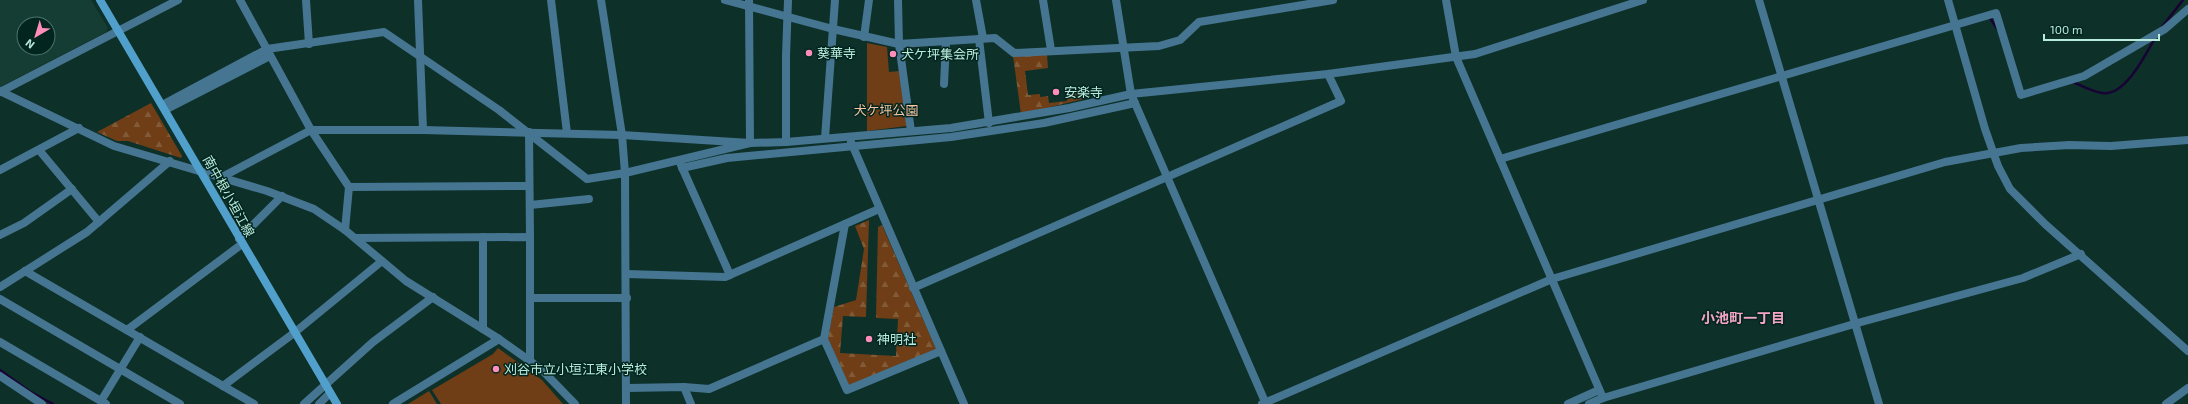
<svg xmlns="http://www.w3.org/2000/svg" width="2188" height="404" font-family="'Exo 2','Noto Sans JP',sans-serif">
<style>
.built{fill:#153d33;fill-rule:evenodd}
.forest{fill:url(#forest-firs)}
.park{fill:#6f3e16}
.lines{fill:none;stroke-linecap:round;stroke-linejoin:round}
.stream{stroke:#170334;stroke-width:2.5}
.minor{stroke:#467591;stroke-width:8}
.tertiary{stroke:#467591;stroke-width:8}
.secondary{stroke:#51a0cc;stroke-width:8}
.poi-dot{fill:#ff8ebb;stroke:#02261f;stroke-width:1.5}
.labels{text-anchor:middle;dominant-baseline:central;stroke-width:3;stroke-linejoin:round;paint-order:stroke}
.poi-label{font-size:13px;fill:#b9ebdc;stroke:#02261f;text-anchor:start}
.park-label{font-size:13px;fill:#f5c4a2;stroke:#02261f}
.street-label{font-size:13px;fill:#b9ebdc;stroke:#02261f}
.neighbourhood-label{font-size:14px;font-weight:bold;fill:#f5a5c3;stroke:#02261f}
</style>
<defs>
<pattern id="forest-firs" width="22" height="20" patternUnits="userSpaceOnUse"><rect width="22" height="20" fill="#6f3e16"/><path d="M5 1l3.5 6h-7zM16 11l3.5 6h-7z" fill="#815a37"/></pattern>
</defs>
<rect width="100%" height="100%" fill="#0d3029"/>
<path class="built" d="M0 0H91L108 28 106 32 0 87ZM24 24H48V48H24Z"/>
<g class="forest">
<path d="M1047 55 1048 68 1025 71 1028 95 1040 94V97L1048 96 1049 103 1067 101 1066 91 1082 89 1084 99 1021 114 1013 56Z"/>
<path d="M151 103 182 156 181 158 128 141H117L97 132Z"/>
<path d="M869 220 866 317 843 316 840 353 896 356 898 319 876 318 878 227 882 225 936 349 849 386 828 338 834 307 856 300 864 249 855 226Z"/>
</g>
<g class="park">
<path d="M867 43 887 47 889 72 899 71 907 126 867 131Z"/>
<path d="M498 348 542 380 563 404H441L432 390 493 354Z"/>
<path d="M429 391 437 404H408Z"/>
</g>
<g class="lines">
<g class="stream">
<path d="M1990 18 1998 30"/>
<path d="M2162 27 2183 0"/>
<path d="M2073 82C2082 86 2093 92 2102 93 2125 97 2146 54 2155 38"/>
<path d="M0 370 29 391 53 404"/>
</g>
<g class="minor">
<path d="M240 0 311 130 349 187 345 230"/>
<path d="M306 0 309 44"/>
<path d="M418 0 423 130"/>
<path d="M551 0 567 133"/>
<path d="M601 0 622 135 625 173 626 404"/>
<path d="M725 0 833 29 899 44 995 38 1014 53 1159 46 1180 40 1199 22 1333 0"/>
<path d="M898 0 899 44 911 131"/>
<path d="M976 0 983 38"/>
<path d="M1043 0 1051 50"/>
<path d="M1116 0 1131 94 1266 404"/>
<path d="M1446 0 1456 57 1603 398"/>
<path d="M1759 0 1879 404"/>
<path d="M864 37 869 0"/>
<path d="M979 39 989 123"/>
<path d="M944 84 946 42"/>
<path d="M0 92 178 0"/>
<path d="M162 105 267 49 384 32 499 110 587 179 625 173 750 143 786 142 951 128 1069 108 1131 94 1328 74 1475 54 1643 0"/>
<path d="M165 110 270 56"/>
<path d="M529 132 530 237"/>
<path d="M825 138 835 0"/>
<path d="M786 142V56L788 0"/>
<path d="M851 142 964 404"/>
<path d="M39 150 99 222"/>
<path d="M1500 159 1996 13 2021 95 2084 76 2165 29 2188 9"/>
<path d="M681 165 730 275"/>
<path d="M682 168 727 158 951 137 1044 123 1135 103"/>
<path d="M0 170 79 128"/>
<path d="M222 177 311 130H423L622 135 750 143 749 0"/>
<path d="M349 187 528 186"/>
<path d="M530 205 589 199"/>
<path d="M0 235 24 223 72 189"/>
<path d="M356 238 530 237V361"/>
<path d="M239 239 282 196"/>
<path d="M25 271 254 404"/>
<path d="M626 274 725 277 845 224"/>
<path d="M0 287 87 232 170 161"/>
<path d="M913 288 1341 101 1328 74"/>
<path d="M530 298H627"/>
<path d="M0 299 180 404"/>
<path d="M483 329V237"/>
<path d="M127 330 242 244"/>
<path d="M824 339 847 390 941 351"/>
<path d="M0 342 106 404"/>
<path d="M0 376 42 404"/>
<path d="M223 386 294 333 382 261"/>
<path d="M684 387 709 389 824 339 845 224 879 209"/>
<path d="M627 388 684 387 691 404"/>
<path d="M101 401 140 337"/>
<path d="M304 404 373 342 433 297"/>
<path d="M319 404 330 393"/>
<path d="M393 404 499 339"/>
<path d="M1262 404 1552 279 1945 162 2021 148 2069 145 2111 146 2188 140"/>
<path d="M1568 404 1599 390"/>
<path d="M1589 404 1603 398 1854 324 2023 278 2081 254"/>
</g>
<g class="tertiary">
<path d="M1948 0 1985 129 1998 166 2010 189 2045 224 2188 351"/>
<path d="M0 91 114 146 267 191 314 209 345 230 406 281 499 339 530 361 543 371 575 404"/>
<path d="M2166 404 2188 388"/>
</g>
<path class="secondary" d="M100 0 337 404"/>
</g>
<g class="poi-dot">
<circle cx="809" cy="53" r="4"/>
<circle cx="893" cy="54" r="4"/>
<circle cx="1056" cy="92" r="4"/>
<circle cx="869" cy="339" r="4"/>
<circle cx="496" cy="369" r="4"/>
</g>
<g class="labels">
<g class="poi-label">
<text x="817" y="53">葵華寺</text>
<text x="901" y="54">犬ケ坪集会所</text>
<text x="1064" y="92">安楽寺</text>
<text x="877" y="339">神明社</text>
<text x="504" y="369">刈谷市立小垣江東小学校</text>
</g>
<g class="park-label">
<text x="886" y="110">犬ケ坪公園</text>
</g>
<g class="street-label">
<text transform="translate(229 196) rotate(61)">南中根小垣江線</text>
</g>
<g class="neighbourhood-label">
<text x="1743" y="317">小池町一丁目</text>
</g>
</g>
<g transform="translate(36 36) rotate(218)"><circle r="19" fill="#02261f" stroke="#4b756b"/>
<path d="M0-3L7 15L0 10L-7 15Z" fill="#ff8ebb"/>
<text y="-6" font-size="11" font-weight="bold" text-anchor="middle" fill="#b9ebdc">N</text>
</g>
<path d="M2044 34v6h115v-6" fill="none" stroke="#b9ebdc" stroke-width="2"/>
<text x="2050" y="34" font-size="12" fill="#b9ebdc" stroke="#02261f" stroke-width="3" paint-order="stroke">100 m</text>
</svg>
